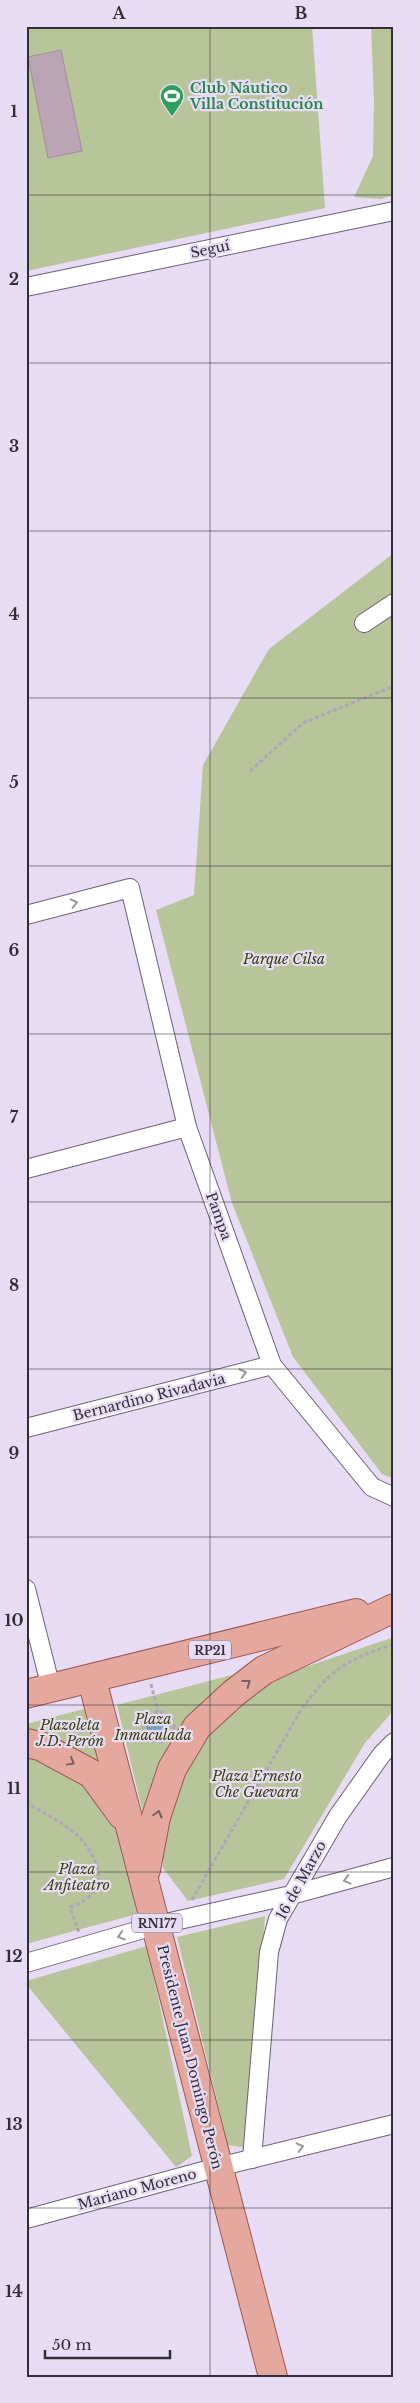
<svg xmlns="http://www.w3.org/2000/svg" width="420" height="2403" font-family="'Libre Baskerville',serif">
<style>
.green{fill:#b8c499}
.water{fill:#7c9ec2;stroke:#667c98}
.building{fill:#bba4b3;stroke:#a48e9d}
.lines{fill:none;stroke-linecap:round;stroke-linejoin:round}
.street-casing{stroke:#6c6277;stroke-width:20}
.primary-casing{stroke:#9b5850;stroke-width:30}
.path{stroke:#afa6b9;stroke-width:3;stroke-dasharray:4 2.5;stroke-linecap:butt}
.street{stroke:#fff;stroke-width:18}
.primary{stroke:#e5a89e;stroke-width:28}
.oneway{stroke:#98969b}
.oneway2{stroke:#7a5f60}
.grid{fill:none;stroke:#322e37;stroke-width:1;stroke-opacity:0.55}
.labels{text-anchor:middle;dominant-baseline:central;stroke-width:4.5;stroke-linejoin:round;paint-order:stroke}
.shield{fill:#e7dcf3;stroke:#68626f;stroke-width:1}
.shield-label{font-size:12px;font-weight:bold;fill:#322e37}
.leisure-label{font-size:14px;font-weight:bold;fill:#27864d;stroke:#e7dcf3;text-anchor:start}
.street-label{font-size:14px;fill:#322e37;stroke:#e7dcf3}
.park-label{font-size:14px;font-style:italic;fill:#35400a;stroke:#e7dcf3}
.neatline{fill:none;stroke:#322e37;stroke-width:2}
.grid-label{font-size:16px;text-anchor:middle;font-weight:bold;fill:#322e37}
</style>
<rect width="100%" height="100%" fill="#e7dcf3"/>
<g class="green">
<path d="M26 26H312L325 208 26 271Z"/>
<path d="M371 26H394V195L381 199 354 197 373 156 374 100Z"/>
<path d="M394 553V1479L382 1474 293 1357 232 1203 156 910 194 895 203 765 269 649Z"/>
<path d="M394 1637V1710L365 1743 284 1879 188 1901 163 1868V1842L168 1812 197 1744 244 1696 282 1675Z"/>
<path d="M251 1670 146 1826 117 1705Z"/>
<path d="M84 1709 103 1781 26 1736V1724Z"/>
<path d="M26 1743 92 1774 120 1840 137 1914 26 1944Z"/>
<path d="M265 1916 247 2148 228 2145 177 1937Z"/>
<path d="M147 1946 192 2156 176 2167 26 1984V1981Z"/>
</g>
<circle class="water" cx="158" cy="1727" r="11"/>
<path class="building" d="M61 50 82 151 48 158 28 57Z"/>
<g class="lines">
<g class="street-casing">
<g id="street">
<path d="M26 287 394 211"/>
<path d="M364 623 394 603"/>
<path d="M26 915 130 888 187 1127 272 1365 372 1487 394 1497"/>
<path d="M26 1169 187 1127"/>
<path d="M26 1428 272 1365"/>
<path d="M26 1589 51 1688"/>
<path d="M26 1963 157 1925 291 1895 394 1867"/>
<path d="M252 2159 269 1952 278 1919 338 1816 382 1754 394 1742"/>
<path d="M26 2219 218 2167 394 2124"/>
</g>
</g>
<g class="primary-casing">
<g id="primary">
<path d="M92 1680 273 2377"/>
<path d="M26 1694 356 1613"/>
<path d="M26 1743 40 1746 92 1774 122 1815"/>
<path d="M146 1870 156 1817 172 1769 197 1727 234 1693 264 1670 394 1608"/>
</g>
</g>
<g class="path">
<path d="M250 771 303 723 394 686"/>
<path d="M151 1684 158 1712"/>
<circle cx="159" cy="1727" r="15"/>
<path d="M26 1802C41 1812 66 1824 78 1836 103 1862 110 1894 70 1907L79 1933"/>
<path d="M192 1900 299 1713C329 1670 344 1661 394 1644"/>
</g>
<use href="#street" class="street"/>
<use href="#primary" class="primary"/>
</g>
<defs><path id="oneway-chevron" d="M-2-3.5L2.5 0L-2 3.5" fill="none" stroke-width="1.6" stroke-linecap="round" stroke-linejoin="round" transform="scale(1.25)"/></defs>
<g class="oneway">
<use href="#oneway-chevron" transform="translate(74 903) rotate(-14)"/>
<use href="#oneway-chevron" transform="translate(243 1373) rotate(-14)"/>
<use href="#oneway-chevron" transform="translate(347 1880) rotate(165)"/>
<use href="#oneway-chevron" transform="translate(121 1936) rotate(164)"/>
<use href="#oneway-chevron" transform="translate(300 2147) rotate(-14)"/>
</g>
<g class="oneway2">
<use href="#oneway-chevron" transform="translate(247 1683) rotate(-37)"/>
<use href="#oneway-chevron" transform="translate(71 1762) rotate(29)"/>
<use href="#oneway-chevron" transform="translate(158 1814) rotate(-74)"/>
</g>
<path class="grid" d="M210 26V2377M26 195H394M26 363H394M26 531H394M26 698H394M26 866H394M26 1034H394M26 1202H394M26 1369H394M26 1537H394M26 1705H394M26 1872H394M26 2040H394M26 2208H394"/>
<defs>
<g id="stadium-pin" transform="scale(1.25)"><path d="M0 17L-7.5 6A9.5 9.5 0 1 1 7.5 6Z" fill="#2e9e5b" stroke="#e7dcf3"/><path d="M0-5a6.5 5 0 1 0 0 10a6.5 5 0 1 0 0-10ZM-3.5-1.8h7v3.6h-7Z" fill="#fff"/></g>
</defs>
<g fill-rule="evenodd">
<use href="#stadium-pin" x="172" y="96"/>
</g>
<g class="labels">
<g class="shield">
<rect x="189" y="1640.5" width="42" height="19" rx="4"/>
<rect x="132" y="1913.5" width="50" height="19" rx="4"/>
</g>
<g class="shield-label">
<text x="210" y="1650">RP21</text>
<text x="157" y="1923">RN177</text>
</g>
<g class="leisure-label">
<text x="190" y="88">Club Náutico<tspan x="190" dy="16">Villa Constitución</tspan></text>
</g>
<g class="street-label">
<text transform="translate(210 249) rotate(-12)">Seguí</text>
<text transform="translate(219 1216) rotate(70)">Pampa</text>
<text transform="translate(149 1397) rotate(-14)">Bernardino Rivadavia</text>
<text transform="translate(301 1880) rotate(-61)">16 de Marzo</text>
<text transform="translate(190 2057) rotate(76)">Presidente Juan Domingo Perón</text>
<text transform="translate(137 2189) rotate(-15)">Mariano Moreno</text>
</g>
<g class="park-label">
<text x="284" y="959">Parque Cilsa</text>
<text x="153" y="1719">Plaza<tspan x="153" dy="16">Inmaculada</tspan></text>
<text x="70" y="1725">Plazoleta<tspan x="70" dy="16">J.D. Perón</tspan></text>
<text x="257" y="1776">Plaza Ernesto<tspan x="257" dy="16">Che Guevara</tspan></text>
<text x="77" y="1869">Plaza<tspan x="77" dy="16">Anfiteatro</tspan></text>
</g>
</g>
<rect width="420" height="2403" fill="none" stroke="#e7dcf3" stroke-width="55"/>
<path d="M45 2350v8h125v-8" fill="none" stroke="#322e37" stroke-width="2.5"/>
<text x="52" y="2350" font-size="15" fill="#322e37" stroke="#e7dcf3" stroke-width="4" paint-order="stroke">50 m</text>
<rect x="28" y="28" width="364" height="2348" class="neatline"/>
<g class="grid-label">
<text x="119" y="19">A</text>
<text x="301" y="19">B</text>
<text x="14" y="117">1</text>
<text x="14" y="285">2</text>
<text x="14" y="452">3</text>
<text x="14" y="620">4</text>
<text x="14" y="788">5</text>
<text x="14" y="956">6</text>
<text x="14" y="1123">7</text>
<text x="14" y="1291">8</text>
<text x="14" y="1459">9</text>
<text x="14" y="1626">10</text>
<text x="14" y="1794">11</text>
<text x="14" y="1962">12</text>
<text x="14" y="2130">13</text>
<text x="14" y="2297">14</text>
</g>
</svg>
